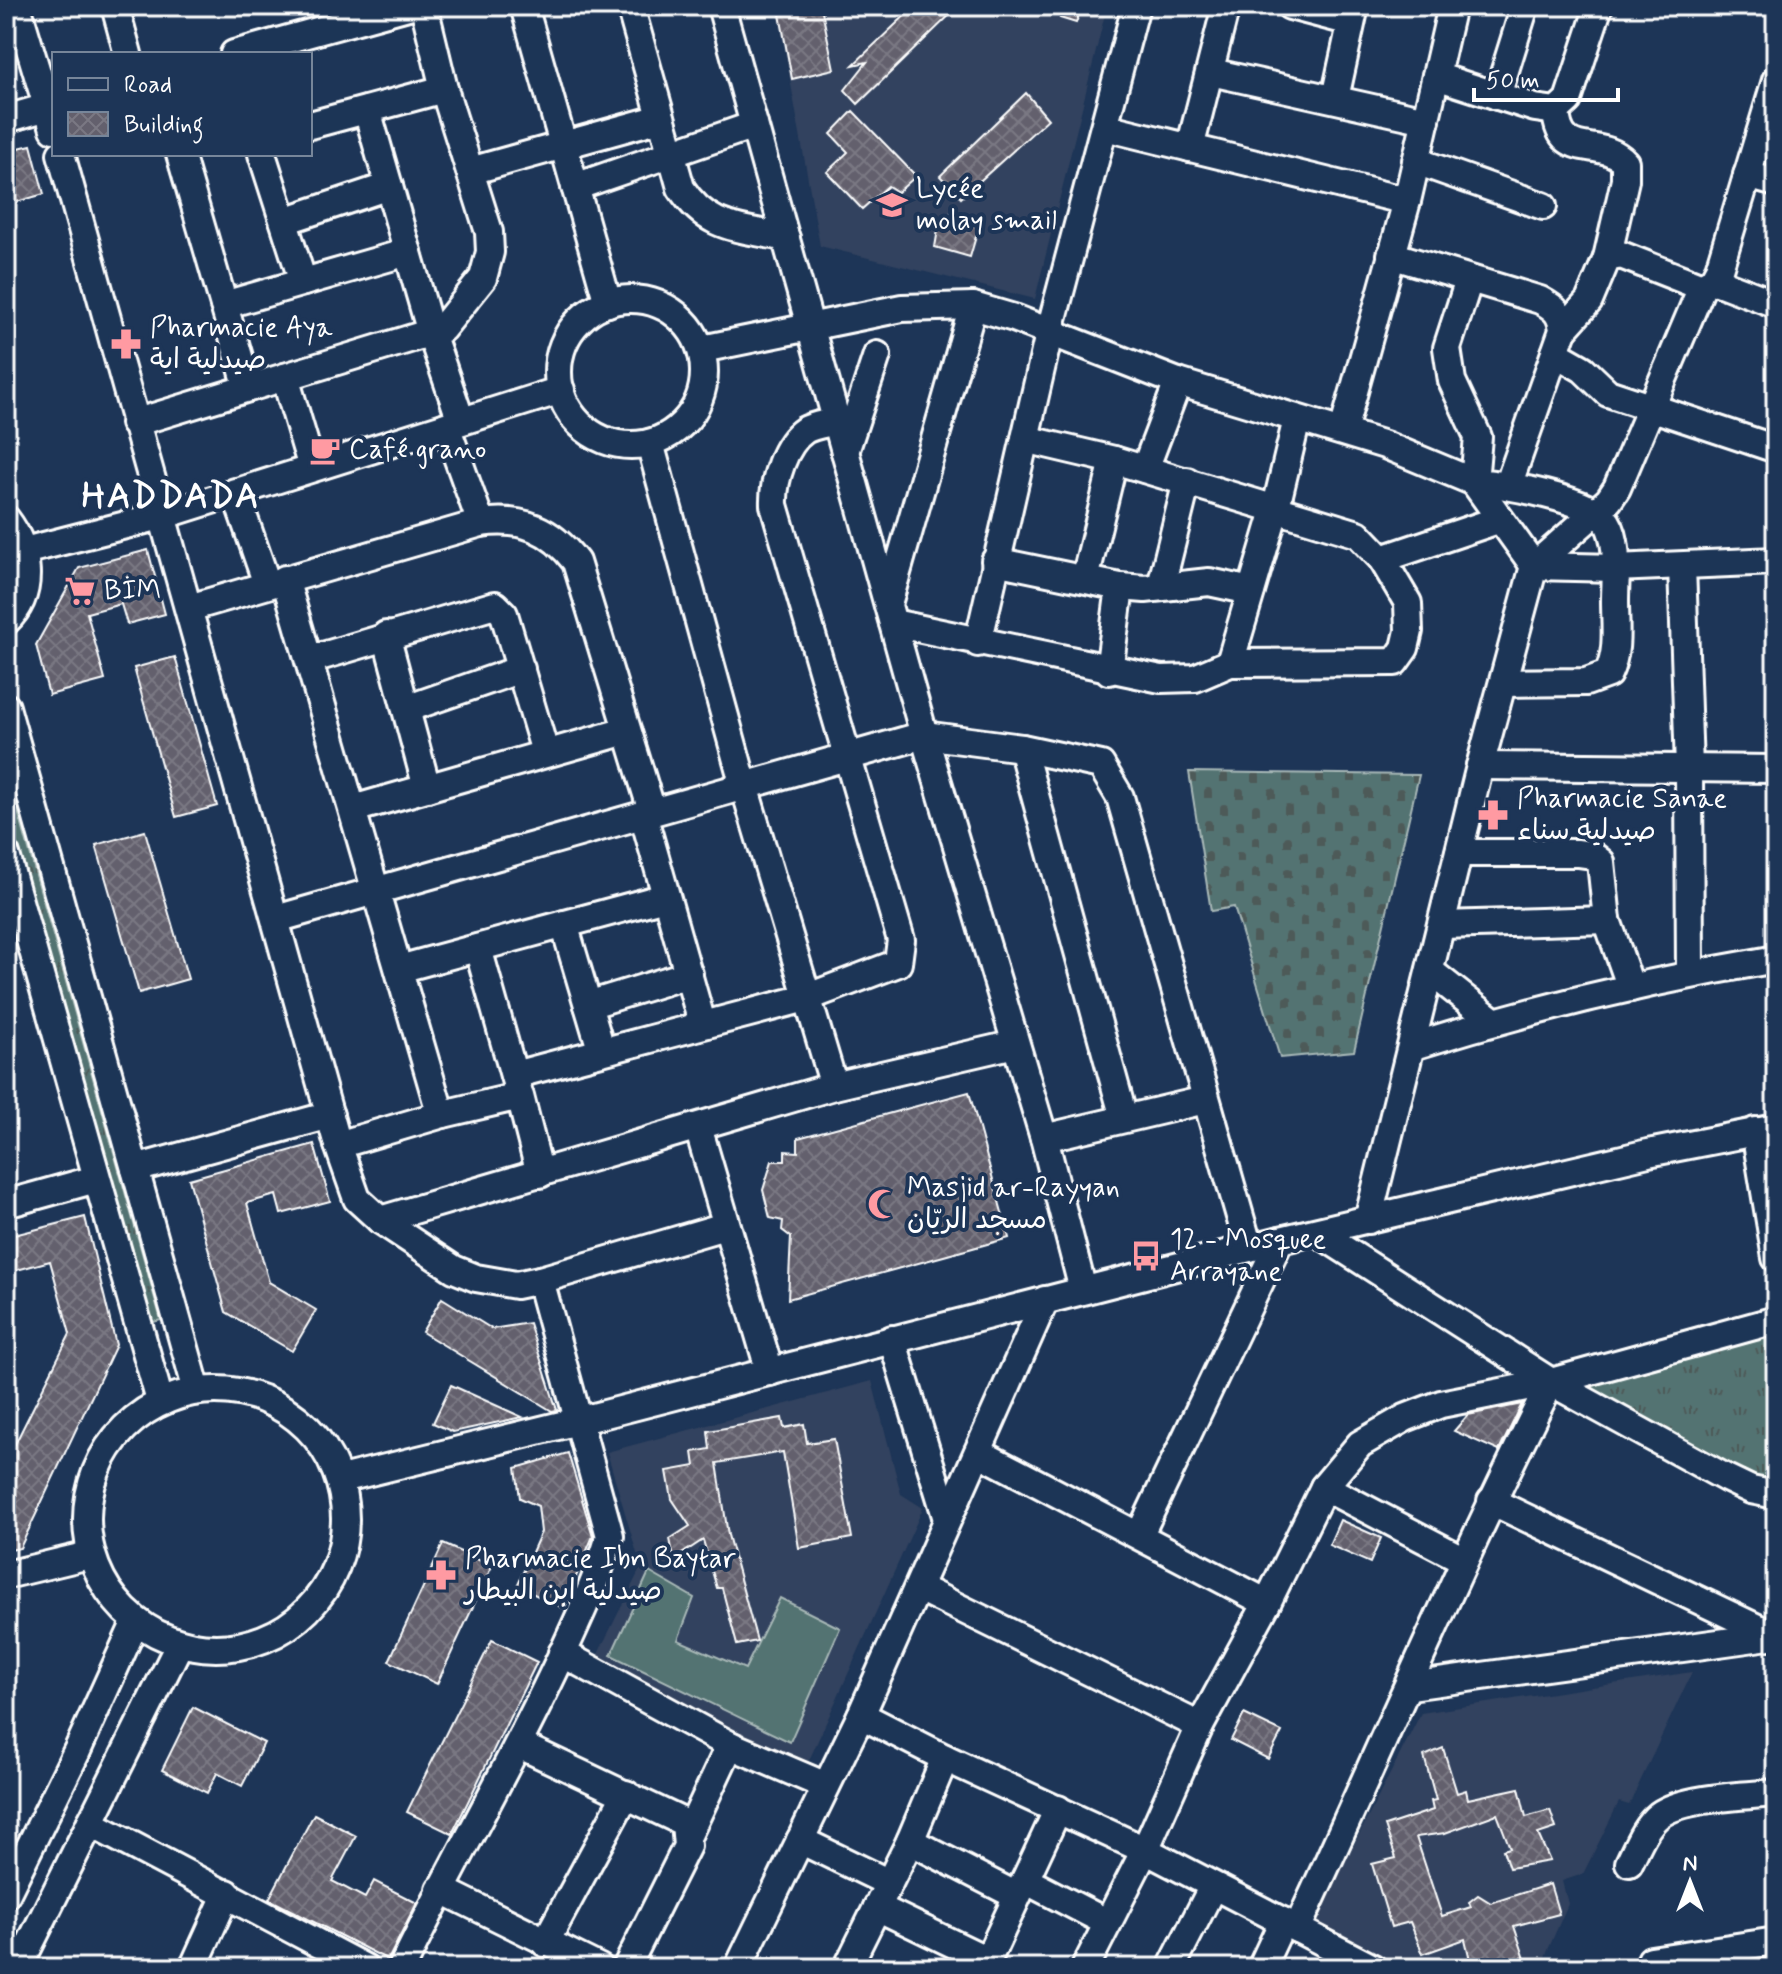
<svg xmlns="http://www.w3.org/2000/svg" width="1782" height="1974" font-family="Mynerve,'Playpen Sans Arabic',sans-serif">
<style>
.built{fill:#32425e}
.grass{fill:url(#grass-tufts);stroke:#a9b9b8;stroke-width:2}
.cemetery{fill:url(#cemetery-stones);stroke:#a9b9b8;stroke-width:2}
.garden{fill:#537372;stroke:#a9b9b8;stroke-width:2}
.building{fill:url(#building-cross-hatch);stroke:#fff;stroke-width:2}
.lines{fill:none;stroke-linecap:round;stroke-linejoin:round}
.minor-casing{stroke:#fff;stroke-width:32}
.minor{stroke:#1d3557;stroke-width:26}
.labels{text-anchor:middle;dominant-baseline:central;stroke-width:8;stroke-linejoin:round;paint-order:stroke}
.poi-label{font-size:28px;fill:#fff;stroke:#1d3557;text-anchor:start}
.district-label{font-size:36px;font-weight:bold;letter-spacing:2px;fill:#fff;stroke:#1d3557}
</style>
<defs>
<pattern id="grass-tufts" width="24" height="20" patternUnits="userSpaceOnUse" patternTransform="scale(2)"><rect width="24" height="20" fill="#537372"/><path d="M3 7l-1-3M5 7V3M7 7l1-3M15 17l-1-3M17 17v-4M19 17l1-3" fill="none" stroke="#4e5a59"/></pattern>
<pattern id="cemetery-stones" width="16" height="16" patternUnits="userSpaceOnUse" patternTransform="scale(2)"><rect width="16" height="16" fill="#537372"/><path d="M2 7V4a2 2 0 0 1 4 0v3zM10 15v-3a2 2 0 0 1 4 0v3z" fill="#4e5a59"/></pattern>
<pattern id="building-cross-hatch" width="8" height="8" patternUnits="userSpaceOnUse" patternTransform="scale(2)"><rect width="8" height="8" fill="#63606d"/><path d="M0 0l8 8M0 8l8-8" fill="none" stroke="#7a7883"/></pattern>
</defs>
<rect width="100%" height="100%" fill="#1d3557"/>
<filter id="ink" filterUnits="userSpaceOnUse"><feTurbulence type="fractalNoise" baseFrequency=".0125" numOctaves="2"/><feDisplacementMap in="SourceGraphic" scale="16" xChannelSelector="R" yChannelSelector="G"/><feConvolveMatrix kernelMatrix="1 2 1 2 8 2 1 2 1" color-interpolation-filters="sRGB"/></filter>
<g filter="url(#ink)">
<g class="built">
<path d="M777 6H1107L1035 299 820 246Z"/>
<path d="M872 1381 901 1494 923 1508 806 1767 595 1660 641 1567 607 1452Z"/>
<path d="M1692 1672 1629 1805 1619 1802 1583 1874 1562 1881 1568 1904 1540 1968H1394L1312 1927 1421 1713Z"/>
</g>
<g class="grass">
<path d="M6 768 161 1320 149 1323 6 814Z"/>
<path d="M1776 1334V1485H1771L1579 1387Z"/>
</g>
<path class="cemetery" d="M1189 772 1419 775 1354 1051 1280 1058 1234 907 1211 911Z"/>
<path class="garden" d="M649 1572 694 1598 678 1640 745 1669 780 1598 840 1628 790 1742 611 1655Z"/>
<g class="building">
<path d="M793 6H821L834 69 792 79 779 9Z"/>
<path d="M915 6H959L858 104 845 90 867 62 853 65Z"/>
<path d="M1064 6H1082L1076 23 1060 18Z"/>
<path d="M1026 93 1048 119 961 198 940 176Z"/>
<path d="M853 111 916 176 898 192 888 186 862 209 827 172 848 152 831 134Z"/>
<path d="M31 145 44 194 6 205V151Z"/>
<path d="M951 213 966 217 964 222 979 226 970 257 935 247 939 224 947 228Z"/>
<path d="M148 550 165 614 127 624 121 604 87 613 105 680 49 695 36 645 79 568Z"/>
<path d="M175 657 217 806 176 817 134 668Z"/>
<path d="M145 831 188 979 139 993 96 845Z"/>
<path d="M969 1092 1009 1238 788 1299 791 1237 782 1230 783 1221 770 1218 763 1190 772 1161H785V1151L798 1152V1138Z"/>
<path d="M314 1144 330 1201 281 1214 276 1195 247 1203 269 1282 316 1310 292 1351 226 1312 189 1179Z"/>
<path d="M85 1217 116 1345 20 1548 6 1551V1462L70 1334 50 1261 6 1273V1237Z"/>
<path d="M442 1298 492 1329 529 1323 557 1410 552 1411 422 1332Z"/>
<path d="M451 1385 522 1417 453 1432 433 1423Z"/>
<path d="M1522 1404 1499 1451 1454 1431 1468 1415Z"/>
<path d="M782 1418 784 1428 804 1424 807 1443 834 1439 852 1538 799 1548 783 1452 717 1463 728 1535 757 1641 737 1645 722 1588H717L703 1540 674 1559 670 1539 690 1526 672 1499 667 1471 695 1466 693 1452 710 1449 708 1431Z"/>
<path d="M568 1453 593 1536 563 1608 517 1586 541 1532 538 1506 520 1498 516 1468Z"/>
<path d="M1340 1520 1381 1538 1370 1563 1329 1545Z"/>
<path d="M443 1544 492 1566 437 1684 389 1661Z"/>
<path d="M492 1640 537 1662 452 1834 407 1812Z"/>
<path d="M193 1707 264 1743 242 1786 217 1773 207 1793 162 1770Z"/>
<path d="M1244 1714 1282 1732 1268 1759 1231 1740Z"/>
<path d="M1443 1748 1457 1793 1466 1790 1468 1799 1519 1788 1526 1817 1550 1810 1556 1828 1538 1834 1550 1861 1509 1868 1503 1850 1510 1848 1497 1814 1445 1833 1416 1837 1442 1916 1471 1907 1469 1902 1478 1895 1491 1903 1550 1884 1559 1914 1514 1926 1528 1968H1472L1465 1939 1423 1954 1410 1922 1391 1927 1372 1864 1396 1858 1385 1826 1433 1810 1431 1801 1436 1800 1424 1756Z"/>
<path d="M314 1814 356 1836 332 1881 365 1898 374 1881 417 1903 388 1960 269 1899Z"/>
</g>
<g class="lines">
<g class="minor-casing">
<g id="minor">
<path d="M17 6 54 129"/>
<path d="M115 6 128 54"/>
<path d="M524 6 608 303"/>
<path d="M630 6 681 188C709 231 740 227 786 238"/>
<path d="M721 6 924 735 1044 1138 1083 1290"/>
<path d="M1290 6 1351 22"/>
<path d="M234 54 408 6"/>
<path d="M1211 72 1426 120"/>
<path d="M1436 76 1535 108 1556 111 1568 100 1599 6"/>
<path d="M1497 96 1525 6"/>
<path d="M1335 98 1355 6"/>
<path d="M367 110 431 333 461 421"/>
<path d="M1556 111C1559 163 1600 135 1625 162V180L1607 258"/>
<path d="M6 119 54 105"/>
<path d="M310 125 444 89"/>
<path d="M1105 127 1407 201"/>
<path d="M1190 148 1226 6"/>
<path d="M61 154 338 1145 357 1199 380 1220 454 1269 476 1278 516 1285 540 1280 725 1226"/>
<path d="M180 154 248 388"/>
<path d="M262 154 303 282"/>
<path d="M1416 161 1543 206"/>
<path d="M470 171 661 118"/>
<path d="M1747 175 1776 183"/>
<path d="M575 187 754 125"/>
<path d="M284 221 389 186"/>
<path d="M1391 255 1540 300C1555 308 1561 313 1563 330L1508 486"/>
<path d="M1469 280 1447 348 1452 381 1478 437 1474 482C1500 483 1594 500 1607 522 1620 543 1615 577 1615 601 1615 626 1619 651 1608 674L1586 682 1503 683"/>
<path d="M1713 280 1776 304"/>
<circle cx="631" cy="372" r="73"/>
<path d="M224 305 408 252"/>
<path d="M1563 330 1589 301 1607 258 1621 255 1702 287"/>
<path d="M702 349 902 308 973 306 1014 318 1178 382 1385 445 1474 482 1534 566 1615 568 1776 561"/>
<path d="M1555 353 1583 369 1608 393 1776 449"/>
<path d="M285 377 312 468"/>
<path d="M134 423 442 329 483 278 490 252 489 232 444 89 424 6"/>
<path d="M446 426 481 523"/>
<path d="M1343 431 1407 201 1452 6"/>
<path d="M650 443 744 786 834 1086"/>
<path d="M845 452 877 355"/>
<path d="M1145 469 1178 382"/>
<path d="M235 492 267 584"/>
<path d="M6 519C29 549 36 593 6 621"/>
<path d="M24 551 161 516 561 390"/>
<path d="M1382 559 1498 520"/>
<path d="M995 561 1120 587 1145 589 1209 582 1251 591"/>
<path d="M1682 566 1689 768 1690 974"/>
<path d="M285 579 438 1105 443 1114 520 1096 540 1174"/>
<path d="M1085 579 1114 460"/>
<path d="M1161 586 1187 481"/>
<path d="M888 604 973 306"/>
<path d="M189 608 481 523C522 517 551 529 576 562L652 811"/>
<path d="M893 623 1161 679 1195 678 1230 663 1395 662 1405 648 1409 631 1408 603 1382 559 1358 534 1114 460 1025 439"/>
<path d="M386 635 427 788"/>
<path d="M978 643 1049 334 1136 6"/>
<path d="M309 660 495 605 504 614 545 752"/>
<path d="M1230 663 1276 507 1297 419"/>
<path d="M1109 671 1120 587"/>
<path d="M6 707 197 1391"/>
<path d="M406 709 521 669"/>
<path d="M1022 748 1124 1118"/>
<path d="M1480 766 1776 769"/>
<path d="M353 809 626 731"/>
<path d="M643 814 702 1023"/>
<path d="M1459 853H1578L1592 855 1601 862 1607 920 1631 988"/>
<path d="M6 855 160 1401"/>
<path d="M276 919 924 735 1022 748 1101 765 1120 797 1249 1248"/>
<path d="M564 924 601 1049"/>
<path d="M1442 925 1607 920"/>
<path d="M478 948 518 1090"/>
<path d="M399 969 665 897"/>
<path d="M1430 971 1493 1021"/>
<path d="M588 1005 689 974"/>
<path d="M1413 1046C1532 1009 1653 980 1776 959"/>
<path d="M514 1075 806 998 898 963 901 940 774 505C773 481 784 444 805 430 814 425 826 424 836 421"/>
<path d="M698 1127 770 1372"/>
<path d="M1755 1131 1776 1258"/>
<path d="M1044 1138 1205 1100"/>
<path d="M338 1145 443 1114"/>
<path d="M135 1169 330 1115"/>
<path d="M6 1204 96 1179"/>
<path d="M380 1220 834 1086 1015 1044"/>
<path d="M1368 1220 1480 766 1534 566 1609 500 1617 488 1702 287 1713 280 1719 269 1776 80"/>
<path d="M1317 1232 1551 1382 1726 1478 1751 1490 1776 1495"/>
<path d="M892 1339 947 1519"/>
<circle cx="216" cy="1519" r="129"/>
<path d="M978 1452 1267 1603"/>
<path d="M341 1479 578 1421 1280 1240 1648 1153 1776 1128"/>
<path d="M1324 1487 1464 1560"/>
<path d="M1491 1501 1772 1635"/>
<path d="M1140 1534 1280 1240"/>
<path d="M6 1575 89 1555"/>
<path d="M919 1588 1200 1726"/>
<path d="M562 1653 730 1745 826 1786"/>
<path d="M1410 1686 1776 1635"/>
<path d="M861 1715 945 1758 1145 1850 1373 1968"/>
<path d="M520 1745 685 1823 687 1846 626 1968"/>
<path d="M90 1823 365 1968"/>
<path d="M689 1833 730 1745"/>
<path d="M800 1840 889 1883"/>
<path d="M910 1841 1017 1896"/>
<path d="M1629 1863C1637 1847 1645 1826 1659 1815 1684 1797 1745 1796 1776 1793"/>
<path d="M1025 1880 1108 1923"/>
<path d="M440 1889 600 1968"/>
<path d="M6 1895 77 1751 136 1621"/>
<path d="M877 1907 987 1960"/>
<path d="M1297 1929C1382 1747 1460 1561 1551 1382"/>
<path d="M545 1943 626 1794"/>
<path d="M1651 1960 1776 1941"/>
<path d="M18 1968 180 1643"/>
<path d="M193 1968 227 1893"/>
<path d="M402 1968C452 1865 510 1766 559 1661 578 1620 597 1580 610 1536L540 1280"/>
<path d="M738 1968 861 1715 1045 1300"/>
<path d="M847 1968 910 1841 945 1758"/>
<path d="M984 1968 1058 1809"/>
<path d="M1085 1968 1145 1850 1200 1726 1267 1603 1324 1487 1360 1444 1405 1418 1441 1404 1551 1382 1776 1320"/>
<path d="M1171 1968 1213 1886"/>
<path d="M1261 1968 1283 1921"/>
</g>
</g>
<use href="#minor" class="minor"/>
</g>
</g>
<defs>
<g id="school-bare" transform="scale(2.4)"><path d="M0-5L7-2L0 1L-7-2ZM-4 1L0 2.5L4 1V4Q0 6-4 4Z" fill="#ff9aa2" stroke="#1d3557" stroke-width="2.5" paint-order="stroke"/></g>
<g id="pharmacy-bare" transform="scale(2.4)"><path d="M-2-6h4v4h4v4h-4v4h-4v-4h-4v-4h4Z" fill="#ff9aa2" stroke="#1d3557" stroke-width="2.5" paint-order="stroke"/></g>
<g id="cafe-bare" transform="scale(2.4)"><path d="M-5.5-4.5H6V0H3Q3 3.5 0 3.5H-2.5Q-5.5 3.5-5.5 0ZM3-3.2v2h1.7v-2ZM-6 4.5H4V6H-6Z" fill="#ff9aa2" stroke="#1d3557" stroke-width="2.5" paint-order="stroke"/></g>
<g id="supermarket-bare" transform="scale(2.4)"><path d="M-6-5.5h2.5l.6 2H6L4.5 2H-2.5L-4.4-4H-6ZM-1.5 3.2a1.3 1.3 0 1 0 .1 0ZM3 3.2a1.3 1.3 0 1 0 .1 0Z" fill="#ff9aa2" stroke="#1d3557" stroke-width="2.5" paint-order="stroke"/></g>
<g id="mosque-bare" transform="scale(2.4)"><path d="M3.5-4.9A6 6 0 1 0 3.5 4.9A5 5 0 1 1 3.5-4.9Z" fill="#ff9aa2" stroke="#1d3557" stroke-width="2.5" paint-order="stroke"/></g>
<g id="bus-bare" transform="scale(2.4)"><path d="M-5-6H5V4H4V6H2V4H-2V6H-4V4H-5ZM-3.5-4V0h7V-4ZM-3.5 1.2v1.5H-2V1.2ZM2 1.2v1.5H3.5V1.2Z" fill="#ff9aa2" stroke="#1d3557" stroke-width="2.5" paint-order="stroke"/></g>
</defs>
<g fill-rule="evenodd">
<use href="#school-bare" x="892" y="205"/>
<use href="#pharmacy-bare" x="126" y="344"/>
<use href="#cafe-bare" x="325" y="450"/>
<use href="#supermarket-bare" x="80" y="591"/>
<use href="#pharmacy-bare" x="1493" y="815"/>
<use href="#mosque-bare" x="883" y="1204"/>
<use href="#bus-bare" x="1146" y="1256"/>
<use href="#pharmacy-bare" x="441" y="1575"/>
</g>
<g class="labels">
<g class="poi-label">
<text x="916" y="189">Lycée<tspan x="916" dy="32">molay smail</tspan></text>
<text x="150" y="328">Pharmacie Aya<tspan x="150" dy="32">صيدلية اية</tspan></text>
<text x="349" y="450">Café grano</text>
<text x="104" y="591">BİM</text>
<text x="1517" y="799">Pharmacie Sanae<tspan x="1517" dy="32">صيدلية سناء</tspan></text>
<text x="907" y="1188">Masjid ar-Rayyan<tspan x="907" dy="32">مسجد الريّان</tspan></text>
<text x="1170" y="1240">12 - Mosquee<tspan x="1170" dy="32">Arrayane</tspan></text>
<text x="465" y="1559">Pharmacie Ibn Baytar<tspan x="465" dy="32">صيدلية ابن البيطار</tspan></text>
</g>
<g class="district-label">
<text x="171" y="497">HADDADA</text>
</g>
</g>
<rect width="1782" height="1974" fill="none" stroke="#1d3557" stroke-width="32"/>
<rect x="16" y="16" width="1750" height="1942" fill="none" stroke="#fff" stroke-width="3" filter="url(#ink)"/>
<rect x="52" y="52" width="260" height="104" fill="#1d3557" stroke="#77869a" stroke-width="2"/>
<rect x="68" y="78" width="40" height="12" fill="#1d3557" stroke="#77869a" stroke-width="2"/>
<text x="124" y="92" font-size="24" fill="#ffffff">Road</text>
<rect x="68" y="112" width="40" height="24" fill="url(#building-cross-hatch)" stroke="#77869a" stroke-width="2"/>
<text x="124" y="132" font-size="24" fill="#ffffff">Building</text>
<g transform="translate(1690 1882)" stroke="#1d3557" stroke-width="6" paint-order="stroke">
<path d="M0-6L14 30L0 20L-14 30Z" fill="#ffffff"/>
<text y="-12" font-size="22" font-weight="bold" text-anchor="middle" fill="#ffffff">N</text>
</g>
<path d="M1474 88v12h144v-12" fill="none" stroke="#ffffff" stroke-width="4"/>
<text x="1486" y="88" font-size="24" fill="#ffffff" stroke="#1d3557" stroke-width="6" paint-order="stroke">50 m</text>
</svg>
